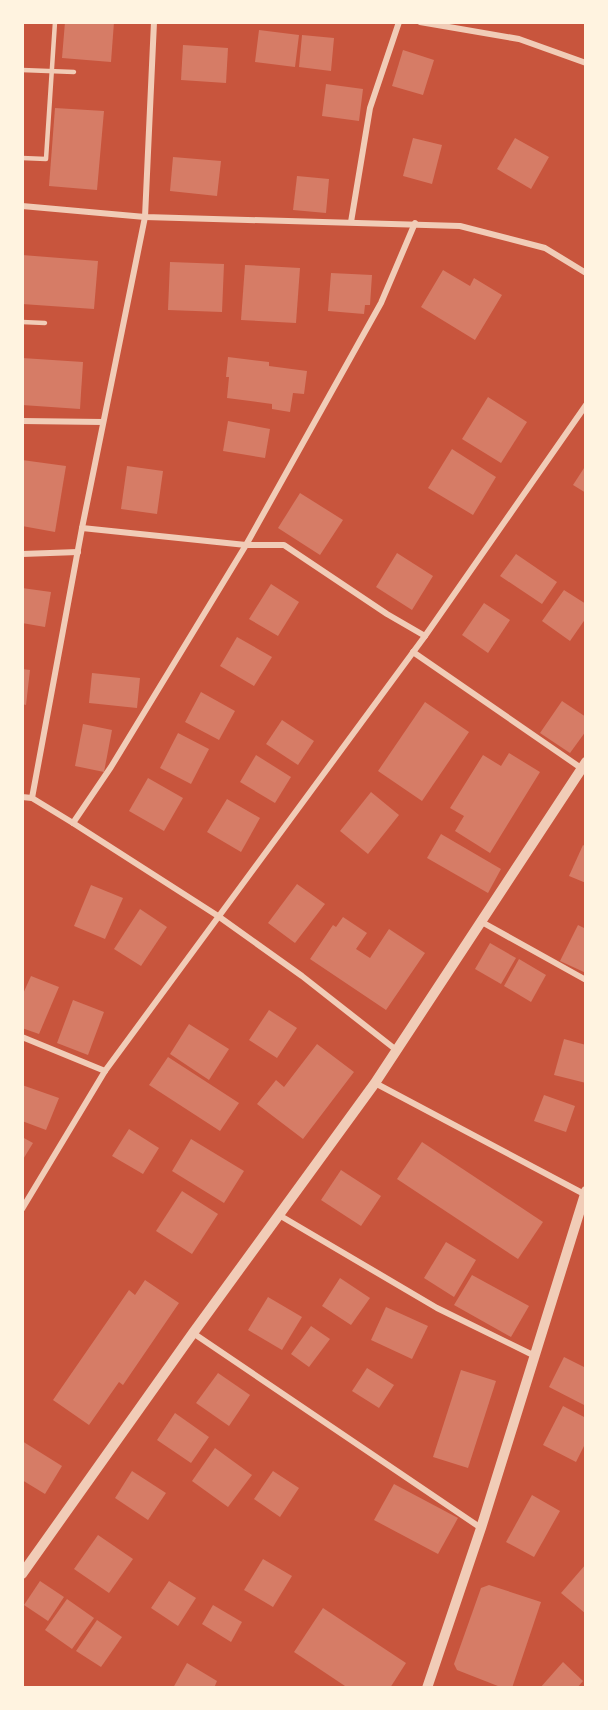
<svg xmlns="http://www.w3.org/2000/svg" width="608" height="1710" font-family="Helvetica,sans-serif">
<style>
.building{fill:#d67c66}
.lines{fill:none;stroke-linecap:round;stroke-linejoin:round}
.service{stroke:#f1ccb7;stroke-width:4.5}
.minor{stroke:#f1ccb7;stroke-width:6}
.tertiary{stroke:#f1ccb7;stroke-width:10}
</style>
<rect width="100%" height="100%" fill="#c8553d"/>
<g class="building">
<path d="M65 22H114L111 62 62 58Z"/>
<path d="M259 30 299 35 295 67 255 62Z"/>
<path d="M302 35 334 38 331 71 299 67Z"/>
<path d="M183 45 228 48 226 83 181 80Z"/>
<path d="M403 50 434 60 423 95 392 86Z"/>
<path d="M326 84 363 89 359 121 322 116Z"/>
<path d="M55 108 104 111 97 190 49 186Z"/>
<path d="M413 138 442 145 432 184 403 176Z"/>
<path d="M515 138 549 157 531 189 497 169Z"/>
<path d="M173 157 221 161 217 196 170 191Z"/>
<path d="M297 176 329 179 326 213 293 210Z"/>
<path d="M22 255 98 261 94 309 22 304Z"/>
<path d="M170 262 224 264 222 312 168 310Z"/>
<path d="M245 265 300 268 296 323 241 320Z"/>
<path d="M443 270 470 286 474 278 502 295 475 340 421 307Z"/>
<path d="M331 273 372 275 370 305H365L364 314 328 311Z"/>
<path d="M228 357 269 362V366L307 371 304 394 293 393 290 412 272 409V404L227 398 229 377H226Z"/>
<path d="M22 358 83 362 80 409 22 405Z"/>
<path d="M488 397 527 422 501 463 462 439Z"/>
<path d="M228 421 270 429 265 458 223 451Z"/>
<path d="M452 449 496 477 473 515 428 488Z"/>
<path d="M22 460 66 466 55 532 22 526Z"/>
<path d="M586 465V493L573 485Z"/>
<path d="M127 466 163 471 157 514 121 509Z"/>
<path d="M300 493 343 520 320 555 278 528Z"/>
<path d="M397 553 433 576 412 610 376 587Z"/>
<path d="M516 554 557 582 542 604 500 576Z"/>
<path d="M271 584 299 602 278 636 249 619Z"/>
<path d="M22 588 51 592 45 627 22 623Z"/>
<path d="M564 590 586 604V618L570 641 542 621Z"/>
<path d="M484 603 510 620 488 653 462 635Z"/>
<path d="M237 637 272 657 254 686 220 666Z"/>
<path d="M22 669 30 670 26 705 22 704Z"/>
<path d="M92 673 140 678 137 708 89 703Z"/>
<path d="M201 692 235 711 219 740 185 722Z"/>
<path d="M562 701 586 717V731L570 753 540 733Z"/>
<path d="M425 702 469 732 422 801 378 771Z"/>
<path d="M282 720 314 741 298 765 266 744Z"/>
<path d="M83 724 112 730 104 772 75 766Z"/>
<path d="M178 733 209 749 191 784 160 768Z"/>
<path d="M509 753 540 772 490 853 455 831 464 816 450 808 483 755 501 766Z"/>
<path d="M256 755 291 777 275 803 240 782Z"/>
<path d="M148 778 183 798 164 831 129 811Z"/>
<path d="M371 792 399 815 368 854 340 831Z"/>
<path d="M227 799 260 818 241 852 207 832Z"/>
<path d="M441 834 501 869 488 893 427 858Z"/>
<path d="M583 845 586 847V883L569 876Z"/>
<path d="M297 884 325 904 295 943 268 923Z"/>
<path d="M91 885 123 898 105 939 74 926Z"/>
<path d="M140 909 167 927 141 966 114 949Z"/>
<path d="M343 917 367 933 356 949 370 958 389 929 425 953 386 1010 310 959 333 925 336 927Z"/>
<path d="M578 925 586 929V973L560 961Z"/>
<path d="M490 943 516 958 501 984 475 969Z"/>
<path d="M519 959 546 975 531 1002 504 986Z"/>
<path d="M31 976 59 987 39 1034 22 1028V996Z"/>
<path d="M73 1000 104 1012 88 1055 57 1043Z"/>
<path d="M269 1010 297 1028 277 1058 249 1040Z"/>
<path d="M189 1024 229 1049 209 1080 170 1054Z"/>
<path d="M564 1039 586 1045V1083L554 1075Z"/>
<path d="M317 1044 354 1072 303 1139 257 1104 276 1080 284 1087Z"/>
<path d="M168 1057 239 1103 220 1131 149 1085Z"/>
<path d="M22 1085 59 1098 46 1130 22 1121Z"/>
<path d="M544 1095 575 1106 566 1132 534 1121Z"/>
<path d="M129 1129 159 1148 143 1174 112 1156Z"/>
<path d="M22 1137 33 1143 22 1161Z"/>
<path d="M191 1139 244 1171 224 1203 172 1171Z"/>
<path d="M422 1142 543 1222 518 1259 397 1179Z"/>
<path d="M341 1170 381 1196 361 1226 321 1200Z"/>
<path d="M182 1191 218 1214 192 1254 156 1231Z"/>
<path d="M446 1242 476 1260 454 1297 424 1278Z"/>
<path d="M472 1275 529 1306 511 1337 454 1305Z"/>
<path d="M340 1278 370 1298 351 1325 322 1306Z"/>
<path d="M145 1280 179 1303 123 1385 119 1382 89 1425 53 1400 129 1290 135 1295Z"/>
<path d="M268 1297 302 1317 282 1350 248 1330Z"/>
<path d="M386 1307 428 1326 412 1359 371 1340Z"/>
<path d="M311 1326 330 1339 309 1367 291 1354Z"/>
<path d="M564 1357 586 1368V1406L549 1387Z"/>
<path d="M367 1368 394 1385 379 1408 352 1391Z"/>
<path d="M461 1370 496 1381 468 1468 433 1457Z"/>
<path d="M218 1373 250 1395 229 1426 196 1403Z"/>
<path d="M563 1406 586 1418V1442L576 1462 543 1445Z"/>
<path d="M175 1413 209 1437 191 1463 157 1440Z"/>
<path d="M22 1441 62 1466 45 1494 22 1480Z"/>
<path d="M215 1448 252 1475 228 1507 192 1481Z"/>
<path d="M132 1471 166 1493 148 1520 115 1498Z"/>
<path d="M273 1471 299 1488 280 1517 254 1499Z"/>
<path d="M394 1484 458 1518 438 1554 374 1520Z"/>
<path d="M532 1495 560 1511 534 1557 506 1542Z"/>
<path d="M98 1535 133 1559 109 1593 74 1569Z"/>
<path d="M263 1559 292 1576 273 1607 244 1590Z"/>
<path d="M586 1564V1614L561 1593Z"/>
<path d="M40 1581 64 1597 48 1621 24 1605Z"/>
<path d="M169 1581 196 1598 178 1626 151 1608Z"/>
<path d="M489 1585 541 1602 512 1688H503L457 1670 454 1664 481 1588Z"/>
<path d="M67 1599 94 1618 72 1649 45 1630Z"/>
<path d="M213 1605 242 1622 231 1642 202 1624Z"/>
<path d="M323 1608 406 1663 390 1688H348L294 1652Z"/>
<path d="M97 1620 122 1637 101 1667 76 1651Z"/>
<path d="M563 1662 583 1681 577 1688H540Z"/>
<path d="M187 1663 217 1681 214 1688H173Z"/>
</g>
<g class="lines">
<g class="service">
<path d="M22 70 74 72"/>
<path d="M22 158 46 159 55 22"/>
<path d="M22 322 45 323"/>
</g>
<g class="minor">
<path d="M420 22 519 39 586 63"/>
<path d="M22 206 145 217 460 226 545 248 586 273"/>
<path d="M351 222 370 108 399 22"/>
<path d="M22 421 103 422"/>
<path d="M82 528 246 545H284L387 614 425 636"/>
<path d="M22 554 78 552"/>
<path d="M413 652 581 768"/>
<path d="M22 797 32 798 73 823 218 916 302 976 395 1049"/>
<path d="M32 798 82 528 145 217 154 22"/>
<path d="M73 823 111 767 246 545 381 303 415 223"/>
<path d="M480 921 586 980"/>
<path d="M22 1037 105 1071"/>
<path d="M375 1083 586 1195"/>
<path d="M22 1209 105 1071 425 636 586 405"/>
<path d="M279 1215 437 1308 535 1356"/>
<path d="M193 1333 481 1528"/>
</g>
<g class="tertiary">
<path d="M22 1574 193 1333 375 1083 586 762"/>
<path d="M427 1688 481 1528 586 1191"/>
</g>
</g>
<rect width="608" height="1710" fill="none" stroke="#fff3e0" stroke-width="48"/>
</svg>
